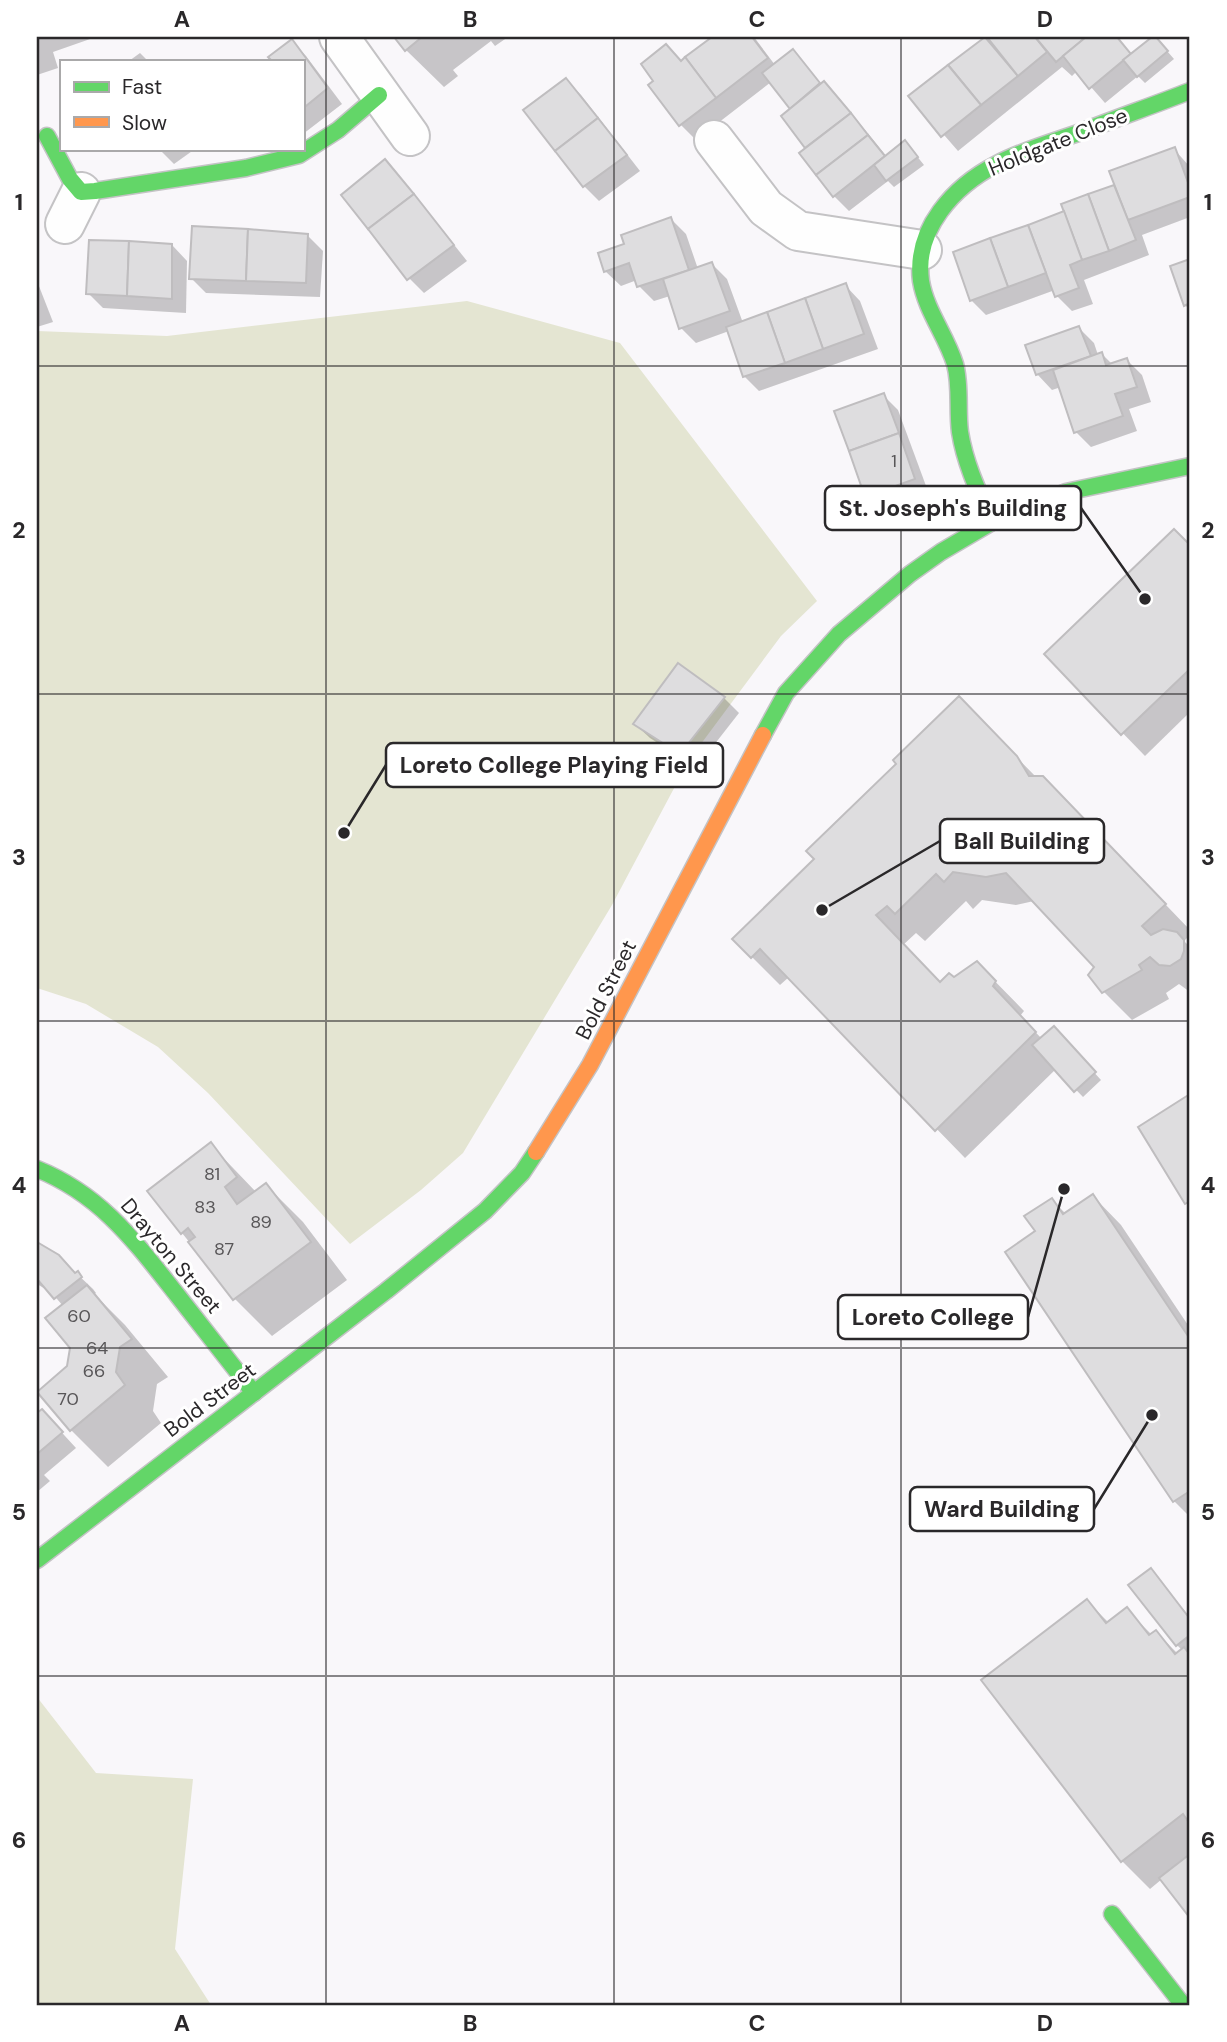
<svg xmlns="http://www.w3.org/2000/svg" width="1227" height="2042" font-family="'DM Sans',sans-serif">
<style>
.green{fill:#e4e5d2}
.shadow{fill:#0003}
.building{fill:#dedddf;stroke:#bfbdbf;stroke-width:2}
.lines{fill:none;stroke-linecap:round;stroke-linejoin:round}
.street-casing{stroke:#c4c3c5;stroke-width:42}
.fast-casing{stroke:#c4c3c5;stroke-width:19}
.slow-casing{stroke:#c4c3c5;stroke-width:19}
.street{stroke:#fefefe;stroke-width:38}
.fast{stroke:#63d668;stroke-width:16}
.slow{stroke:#ff974d;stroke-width:16}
.grid{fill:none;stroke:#2a282a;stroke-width:2;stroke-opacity:0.55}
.labels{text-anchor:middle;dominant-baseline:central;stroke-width:6;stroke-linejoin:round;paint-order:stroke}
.number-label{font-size:18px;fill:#585658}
.street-label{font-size:21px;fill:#2a282a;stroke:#fff}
.leader{fill:none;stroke:#2a282a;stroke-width:2.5}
.callout-dot{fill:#2a282a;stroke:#fff;stroke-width:2.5}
.callout{fill:#fff;stroke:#2a282a;stroke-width:2.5}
.callout-label{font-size:23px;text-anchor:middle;font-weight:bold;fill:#2a282a}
.neatline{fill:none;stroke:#2a282a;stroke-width:2.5}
.grid-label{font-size:23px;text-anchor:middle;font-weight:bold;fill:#2a282a}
</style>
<rect width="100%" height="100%" fill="#f9f7fa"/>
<g class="green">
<path d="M467 301 620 343 817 601 781 636 689 760 612 905 463 1153 421 1190 350 1244 208 1093 158 1047 86 1004 37 988V331L167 336Z"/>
<path d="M37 1697 96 1773 193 1779 175 1949 211 2005H37Z"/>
</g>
<g class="shadow">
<path d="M37 37H93V38L53 52 58 68 37 75Z"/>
<path d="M397 37H508L495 46 491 41 453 70 458 76 444 87 406 50Z"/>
<path d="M715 37H754L775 65 800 58 821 85 824 83 839 98 887 157 912 150 924 165 894 187 888 181 849 211 834 196 808 149 783 116 792 109 771 82 696 140 681 125 682 62Z"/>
<path d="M987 37H1037L1038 39 1040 37H1117L1132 55 1161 44 1174 59 1145 83 1138 76 1105 103 1077 71 1072 76 1062 67 958 151 911 97Z"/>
<path d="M291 41 306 56 342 104 303 134V61H265Z"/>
<path d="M140 53 148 61H129Z"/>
<path d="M566 80 581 95 640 171 599 201 584 186Z"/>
<path d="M159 149H195L174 164Z"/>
<path d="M1174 149 1190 167V217L1142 235 1149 255 1084 280 1093 304 1072 311 1057 296 1055 290 986 315 971 300 955 253 1067 212 1064 205 1116 186Z"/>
<path d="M385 162 400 177 467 261 424 293 409 278Z"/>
<path d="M671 219 686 234 698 269 712 264 727 279 743 323 845 285 860 301 878 349 759 391 744 376 729 331 696 343 681 328 670 296 654 301 639 286 637 280 621 286 605 271 626 245Z"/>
<path d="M308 236 323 251 320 297 206 293 191 278Z"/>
<path d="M172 245 187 261 186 313 103 308 88 293Z"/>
<path d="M1190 261V310L1185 305 1172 268Z"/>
<path d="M37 281 53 322 37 327Z"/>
<path d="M1079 328 1094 343 1098 355 1102 354 1113 365 1127 360 1142 375 1151 402 1129 409 1137 431 1091 447 1076 432 1061 387 1052 390 1037 374Z"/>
<path d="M883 395 898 410 929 494 882 511 867 496Z"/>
<path d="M1174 531 1190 547V712L1145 756 1046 654Z"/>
<path d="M724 698 739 713 696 768 650 738 635 724Z"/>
<path d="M987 727 1037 778 1072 807 1190 930V935L1184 941 1190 947V992L1179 984 1166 993 1169 999 1132 1020 1104 992 1097 967 1034 901 1016 905 982 900 973 909 966 901 925 941 916 933 903 945 940 983 954 979 977 963 1024 1011 1020 1016 1042 1039 1061 1036 1101 1080 1083 1097 1056 1069 965 1158 789 977 780 985 734 939Z"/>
<path d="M1190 1096V1206L1140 1127Z"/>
<path d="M211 1145 256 1192 266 1185 303 1222 347 1280 272 1336 235 1299 182 1233Z"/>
<path d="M1093 1196 1121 1225 1190 1328V1517L1174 1501 1007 1252 1037 1232 1052 1200 1066 1214Z"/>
<path d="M37 1244 58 1256 93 1289 96 1293 94 1294 125 1325 168 1377 157 1384 153 1411 161 1423 108 1467 71 1430 72 1347 63 1306 52 1293 37 1284Z"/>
<path d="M42 1411 76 1448 44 1475 50 1481 37 1492V1415Z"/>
<path d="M1150 1571 1190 1617V1915L1162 1879 1150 1889 1122 1861 1087 1601 1109 1623 1127 1610 1152 1635 1156 1632 1178 1654 1183 1651 1177 1645Z"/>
</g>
<g class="building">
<path d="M394 37H422L405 51Z"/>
<path d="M712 37H752L768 58 716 98 685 57Z"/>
<path d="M985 37 1018 76 981 105 948 65Z"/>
<path d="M987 37H1035L1047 52 1018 76Z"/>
<path d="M1037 37H1086L1056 62 1036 38Z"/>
<path d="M1086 37H1117L1131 54 1089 89 1063 56Z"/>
<path d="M1152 37H1156L1168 51 1137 77 1123 60Z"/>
<path d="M292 39 328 88 306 106 303 102V61H272L268 57Z"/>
<path d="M666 44 681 61 685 57 716 98 679 126 648 85 653 81 641 64Z"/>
<path d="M793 49 820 83 790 109 762 73Z"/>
<path d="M948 65 981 105 941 137 908 96Z"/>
<path d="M566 78 598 118 555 151 523 110Z"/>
<path d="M824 81 851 113 805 148 781 116Z"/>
<path d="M851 113 868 135 816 175 799 153Z"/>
<path d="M598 118 627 155 583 187 555 151Z"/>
<path d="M868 135 885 156 833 197 816 175Z"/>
<path d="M905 140 918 157 886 181 874 165Z"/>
<path d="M1175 147 1190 188V197L1128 220 1109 171Z"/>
<path d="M385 159 414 194 368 229 341 195Z"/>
<path d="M1114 185 1136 240 1109 251 1088 194Z"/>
<path d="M414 194 454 245 407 280 368 229Z"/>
<path d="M1088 194 1109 251 1082 260 1061 204Z"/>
<path d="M1064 211 1082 260 1070 265 1079 288 1055 297 1028 225Z"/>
<path d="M671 217 689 270 637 287 629 263 604 272 598 253 624 244 621 235Z"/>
<path d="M1028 225 1046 273 1008 287 990 238Z"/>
<path d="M192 226 248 229 246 281 189 279Z"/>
<path d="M248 229 308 234 306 283 246 281Z"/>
<path d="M990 238 1008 287 970 301 953 252Z"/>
<path d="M89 240 129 241 127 296 86 294Z"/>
<path d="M129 241 172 244V299L127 296Z"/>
<path d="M1190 259V303L1184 306 1170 266Z"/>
<path d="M712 262 730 311 679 329 663 279Z"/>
<path d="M846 283 864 334 823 349 805 298Z"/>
<path d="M805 298 823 349 785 363 767 312Z"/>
<path d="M767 312 785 363 743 377 726 327Z"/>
<path d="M1079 326 1091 356 1036 375 1025 345Z"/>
<path d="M1102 352 1106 365 1127 358 1137 387 1115 394 1123 416 1074 433 1053 370Z"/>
<path d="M884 393 899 433 849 451 834 411Z"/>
<path d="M899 433 915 479 865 497 849 451Z"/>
<path d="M1174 529 1190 545V669L1121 735 1044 654Z"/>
<path d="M678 663 725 697 680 754 633 724Z"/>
<path d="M959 696 1017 756 1029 776H1043L1166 904 1142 926 1151 935 1163 929 1177 932 1184 940V951L1181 959 1170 966 1159 965 1150 957 1139 965 1142 970 1102 993 1088 975 1094 967 1006 873 986 877 953 872 944 882 936 874 895 914 887 906 876 915 940 982 949 973 954 977 977 961 996 981 993 986 1036 1032 935 1131 760 949 751 958 732 939 814 859 806 851 896 764 893 760Z"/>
<path d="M1054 1026 1096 1072 1074 1092 1032 1045Z"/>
<path d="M1190 1094V1201L1185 1204 1138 1127Z"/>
<path d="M211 1142 237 1177 225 1187 237 1204 266 1183 311 1242 233 1300 188 1242 195 1237 188 1228 181 1234 147 1191Z"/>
<path d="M1093 1194 1190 1339V1491L1173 1502 1005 1252 1035 1231 1024 1216 1052 1198 1063 1214Z"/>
<path d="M37 1242 59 1255 75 1273 78 1271 82 1277 54 1299 37 1279Z"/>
<path d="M87 1285 132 1339 120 1347 116 1372 125 1385 70 1431 37 1392 67 1366 70 1348 45 1318Z"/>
<path d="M42 1409 63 1432 37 1454V1413Z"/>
<path d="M1151 1568 1190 1619V1635L1176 1646 1128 1585Z"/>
<path d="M1087 1599 1106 1623 1127 1607 1149 1635 1156 1630 1175 1654 1184 1647 1190 1655V1824L1183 1814 1121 1862 981 1680Z"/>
<path d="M1190 1854V1918L1159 1878Z"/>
</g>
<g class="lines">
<g class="street-casing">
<g id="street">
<path d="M339 37 410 136"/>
<path d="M714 140 766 208 798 231 922 250"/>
<path d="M65 224 81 192"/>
</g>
</g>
<g class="fast-casing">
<g id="fast">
<path d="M47 136 70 179 81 192 95 191 246 168 299 155 338 130 379 95"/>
<path d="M992 522C979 493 965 464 960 432 957 410 961 386 955 364 946 335 926 311 921 281 914 229 954 186 997 164 1023 150 1053 142 1081 132 1117 118 1154 105 1190 91"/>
<path d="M763 735 786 693 839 634 910 574 941 552 992 522 1066 492 1190 466"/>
<path d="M37 1169C102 1195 136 1243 178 1296 203 1328 229 1361 254 1393"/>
<path d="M37 1560 386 1291 485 1211 522 1173 536 1152"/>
<path d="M1112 1914 1183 2005"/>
</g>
</g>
<g class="slow-casing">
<path id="slow" d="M536 1152 590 1065 763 735"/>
</g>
<use href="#street" class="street"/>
<use href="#fast" class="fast"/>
<use href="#slow" class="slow"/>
</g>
<path class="grid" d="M326 37V2005M614 37V2005M901 37V2005M37 366H1190M37 694H1190M37 1021H1190M37 1348H1190M37 1676H1190"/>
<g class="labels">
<g class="number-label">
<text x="894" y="461">1</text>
<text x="212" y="1174">81</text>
<text x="205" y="1207">83</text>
<text x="261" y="1222">89</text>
<text x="224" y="1249">87</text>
<text x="79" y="1316">60</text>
<text x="97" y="1348">64</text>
<text x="94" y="1371">66</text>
<text x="68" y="1399">70</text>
</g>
<g class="street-label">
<text transform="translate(1058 142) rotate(-22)">Holdgate Close</text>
<text transform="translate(606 990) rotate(-63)">Bold Street</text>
<text transform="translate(171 1256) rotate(50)">Drayton Street</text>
<text transform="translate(210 1400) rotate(-37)">Bold Street</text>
</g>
</g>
<path class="leader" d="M1145 599L1081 508M344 833L386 765M822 910L940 841M1064 1189L1028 1317M1152 1415L1094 1509"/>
<g class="callout-dot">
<circle cx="1145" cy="599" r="7"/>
<circle cx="344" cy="833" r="7"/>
<circle cx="822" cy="910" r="7"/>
<circle cx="1064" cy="1189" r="7"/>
<circle cx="1152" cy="1415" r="7"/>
</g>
<g class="callout">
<rect x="825" y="486" width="256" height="44" rx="7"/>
<rect x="386" y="743" width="337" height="44" rx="7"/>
<rect x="940" y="819" width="164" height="44" rx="7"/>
<rect x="838" y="1295" width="190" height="44" rx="7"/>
<rect x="910" y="1487" width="184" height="44" rx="7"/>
</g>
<g class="callout-label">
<text x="953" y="516">St. Joseph's Building</text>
<text x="554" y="773">Loreto College Playing Field</text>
<text x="1022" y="849">Ball Building</text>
<text x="933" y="1325">Loreto College</text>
<text x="1002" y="1517">Ward Building</text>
</g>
<rect width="1227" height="2042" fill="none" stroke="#ffffff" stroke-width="77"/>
<rect x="60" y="60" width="245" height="91" fill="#ffffff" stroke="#aaa9aa" stroke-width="2"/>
<rect x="74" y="82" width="35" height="10" fill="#63d668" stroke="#aaa9aa" stroke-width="2"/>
<text x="122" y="94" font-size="21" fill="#2a282a">Fast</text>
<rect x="74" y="117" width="35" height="10" fill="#ff974d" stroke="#aaa9aa" stroke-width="2"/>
<text x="122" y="130" font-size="21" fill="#2a282a">Slow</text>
<rect x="38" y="38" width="1150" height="1966" class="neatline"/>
<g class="grid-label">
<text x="182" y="27">A</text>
<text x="470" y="27">B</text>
<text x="757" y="27">C</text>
<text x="1045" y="27">D</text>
<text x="19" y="210">1</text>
<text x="1208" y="210">1</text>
<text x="19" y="538">2</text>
<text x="1208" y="538">2</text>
<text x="19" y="865">3</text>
<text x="1208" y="865">3</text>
<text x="19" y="1193">4</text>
<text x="1208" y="1193">4</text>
<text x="19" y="1520">5</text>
<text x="1208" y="1520">5</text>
<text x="19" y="1848">6</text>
<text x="1208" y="1848">6</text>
<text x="182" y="2031">A</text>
<text x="470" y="2031">B</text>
<text x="757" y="2031">C</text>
<text x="1045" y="2031">D</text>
</g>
</svg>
